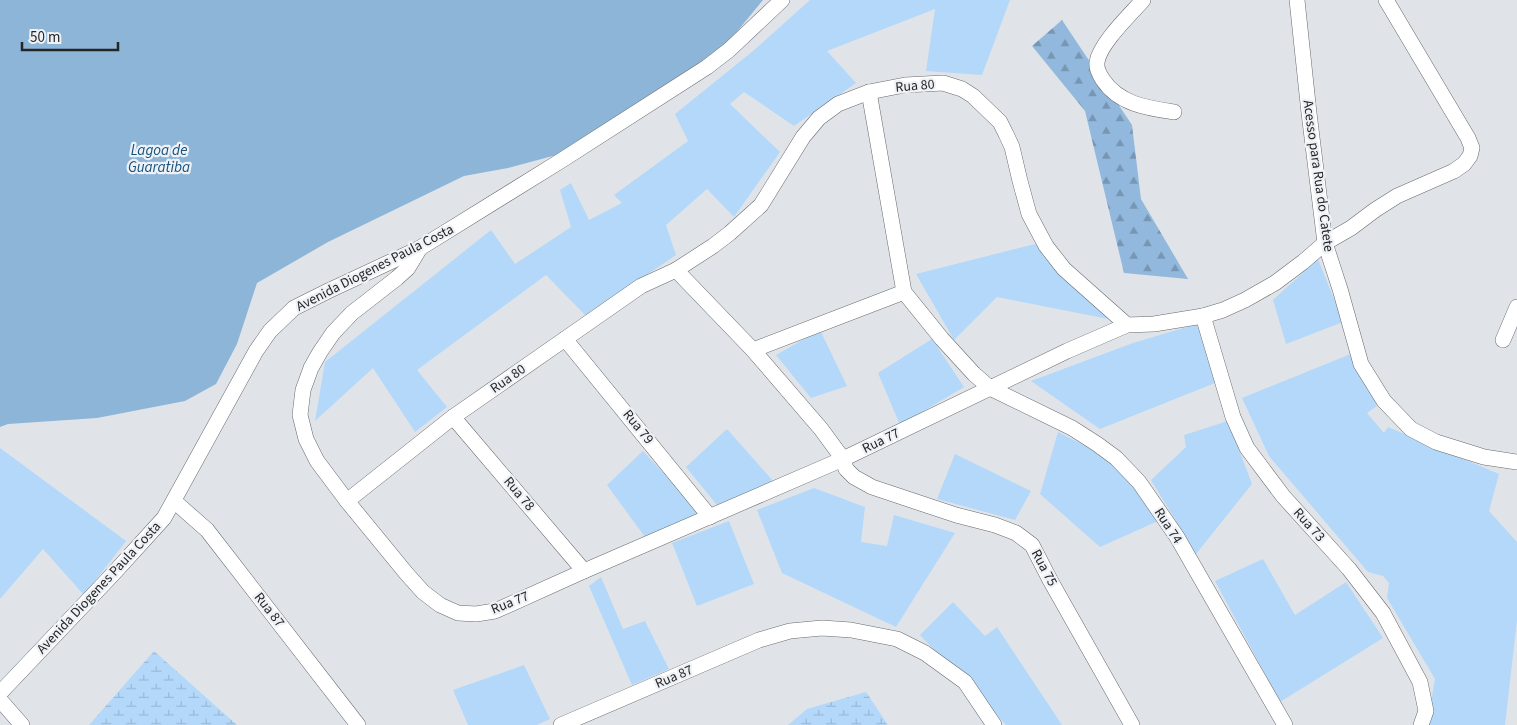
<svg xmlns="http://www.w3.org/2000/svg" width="1517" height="725" font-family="'Source Sans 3',sans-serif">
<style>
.green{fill:#b3d8fa}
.forest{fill:url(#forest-firs)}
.wetland{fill:url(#wetland-marsh)}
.water{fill:#8db5d8}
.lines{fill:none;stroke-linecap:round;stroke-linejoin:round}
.street-casing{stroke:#676a6d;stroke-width:16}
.street{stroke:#fff;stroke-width:15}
.labels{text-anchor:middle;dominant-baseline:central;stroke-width:4.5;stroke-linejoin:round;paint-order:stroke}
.street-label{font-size:14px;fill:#242527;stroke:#eef1f5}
.water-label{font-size:15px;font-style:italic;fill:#15517f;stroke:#eef1f5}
</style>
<defs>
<pattern id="forest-firs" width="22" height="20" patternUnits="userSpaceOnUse" patternTransform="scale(1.25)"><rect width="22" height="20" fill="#92b9dd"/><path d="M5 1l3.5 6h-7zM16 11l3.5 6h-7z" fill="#7796b3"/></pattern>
<pattern id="wetland-marsh" width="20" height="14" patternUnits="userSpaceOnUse" patternTransform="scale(1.25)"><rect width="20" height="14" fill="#b3d8fa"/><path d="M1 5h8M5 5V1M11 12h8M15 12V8" fill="none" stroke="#9ab9d6"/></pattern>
</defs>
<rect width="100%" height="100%" fill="#e0e4e8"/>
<g class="green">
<path d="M810 0H1010L982 75 926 71 935 9 827 51 856 83 794 126 744 92 730 104 780 152 734 217 707 189 666 225 676 255 586 316 546 275 417 370 447 407 415 432 373 368 315 421 325 362 491 230 515 264 571 227 560 190 571 183 589 220 622 203 614 195 688 141 675 114 753 51Z"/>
<path d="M1035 244 1108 319 997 297 954 340 916 274Z"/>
<path d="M1318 259 1343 322 1286 344 1273 300Z"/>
<path d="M1197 324 1215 383 1100 429 1031 381 1133 343Z"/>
<path d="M820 330 847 386 811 398 776 355Z"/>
<path d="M932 339 964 387 900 425 878 373Z"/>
<path d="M1353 353 1377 406 1367 413 1384 433 1388 427 1499 474 1489 511 1517 542V620L1505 725H1427L1435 679 1387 598 1389 583 1383 576 1368 572 1269 456 1242 398Z"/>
<path d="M1228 421 1252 484 1196 554 1151 480 1186 447 1184 435Z"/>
<path d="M727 429 774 482 717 505 686 467Z"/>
<path d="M1058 432 1121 464 1158 521 1100 547 1040 494Z"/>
<path d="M0 448 126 541 84 595 43 549 0 599Z"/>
<path d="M643 451 702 515 645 537 607 485Z"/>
<path d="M955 454 1031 491 1015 520 937 499Z"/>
<path d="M814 488 865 507 861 542 887 546 894 515 955 533 896 627 782 573 757 510Z"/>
<path d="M729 521 754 584 697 606 672 543Z"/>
<path d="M1263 559 1295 615 1346 582 1383 638 1280 702 1215 581Z"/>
<path d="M601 577 623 629 645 621 669 669 632 685 589 586Z"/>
<path d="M953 602 985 636 997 627 1062 725H1006L920 635Z"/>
<path d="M524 665 550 719 537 725H468L453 690Z"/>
</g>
<path class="forest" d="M1062 20 1132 125 1141 199 1188 279 1124 273 1085 111 1032 46Z"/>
<g class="wetland">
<path d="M154 651 237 725H89Z"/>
<path d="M866 692 888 725H788L807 709Z"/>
</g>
<path class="water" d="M0 0H763L730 40 665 89 560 154 508 168 464 176 328 242 257 283 237 344 216 384 185 401 97 418 8 424 0 427Z"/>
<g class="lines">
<g class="street-casing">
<g id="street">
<path d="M1143 0C1130 15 1100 43 1097 62 1096 68 1099 74 1103 80 1119 104 1147 108 1174 112"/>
<path d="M1297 0 1309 113 1325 243 1340 289 1361 364 1384 401 1411 429 1436 442 1484 457 1517 462"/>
<path d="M869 92 904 292 942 339 974 374 990 388 1072 428 1097 444 1116 458 1139 482 1177 537 1285 725"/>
<path d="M420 248 408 268 397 278 352 313 333 333 320 352 311 368 303 390 300 415 306 439 317 461 347 501 406 573 423 592 440 605 458 613 476 614 495 611 584 571 843 459 1067 351 1127 325 1154 324 1203 316 1223 310 1245 300 1275 283 1303 262 1325 243 1351 228 1375 210 1397 196 1454 171 1464 164 1470 156 1472 148 1468 138 1386 0"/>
<path d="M676 270 753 350 821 429 843 459 846 469 854 477 872 487 956 515 995 525 1016 533 1032 545 1050 580 1132 725"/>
<path d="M1203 316 1233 417 1247 448 1283 496 1349 569 1383 613 1420 682 1426 711 1421 725"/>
<path d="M565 339 710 517"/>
<path d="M1503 340 1517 307"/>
<path d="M753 350 904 292"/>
<path d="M453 417 584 571"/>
<path d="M174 501 207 530 358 725"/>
<path d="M347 501 453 417 565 339 641 286 676 270 713 246 730 233 761 205 803 137 819 118 838 104 869 92 905 85 943 83 962 89 973 96 1000 122 1006 134 1012 147 1020 181 1029 214 1046 246 1064 269 1127 325"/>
<path d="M0 693 113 574 164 518 256 351 270 331 294 308 328 291 420 248 562 160 707 67 729 50 782 0"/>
<path d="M0 700 22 725"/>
<path d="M561 725 759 640 790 631 822 628 851 630 897 639 925 653 965 682 994 725"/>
</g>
</g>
<use href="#street" class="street"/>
</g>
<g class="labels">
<g class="street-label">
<text transform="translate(915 86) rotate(-5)">Rua 80</text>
<text transform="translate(1318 176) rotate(82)">Acesso para Rua do Catete</text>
<text transform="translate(375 268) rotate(-27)">Avenida Diogenes Paula Costa</text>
<text transform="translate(508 379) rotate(-35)">Rua 80</text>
<text transform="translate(638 427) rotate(51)">Rua 79</text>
<text transform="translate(881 441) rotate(-26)">Rua 77</text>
<text transform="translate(519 494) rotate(50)">Rua 78</text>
<text transform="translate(1309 525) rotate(48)">Rua 73</text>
<text transform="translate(1168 526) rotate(57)">Rua 74</text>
<text transform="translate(1044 568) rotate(62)">Rua 75</text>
<text transform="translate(99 588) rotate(-47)">Avenida Diogenes Paula Costa</text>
<text transform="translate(510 603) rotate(-22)">Rua 77</text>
<text transform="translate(269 610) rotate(52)">Rua 87</text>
<text transform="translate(674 677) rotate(-23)">Rua 87</text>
</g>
<g class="water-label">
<text x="159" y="150">Lagoa de<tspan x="159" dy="17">Guaratiba</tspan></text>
</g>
</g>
<path d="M22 42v8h96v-8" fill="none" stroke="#242527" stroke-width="2.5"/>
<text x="30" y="42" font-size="15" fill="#242527" stroke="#eef1f5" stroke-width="4" paint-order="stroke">50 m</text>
</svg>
